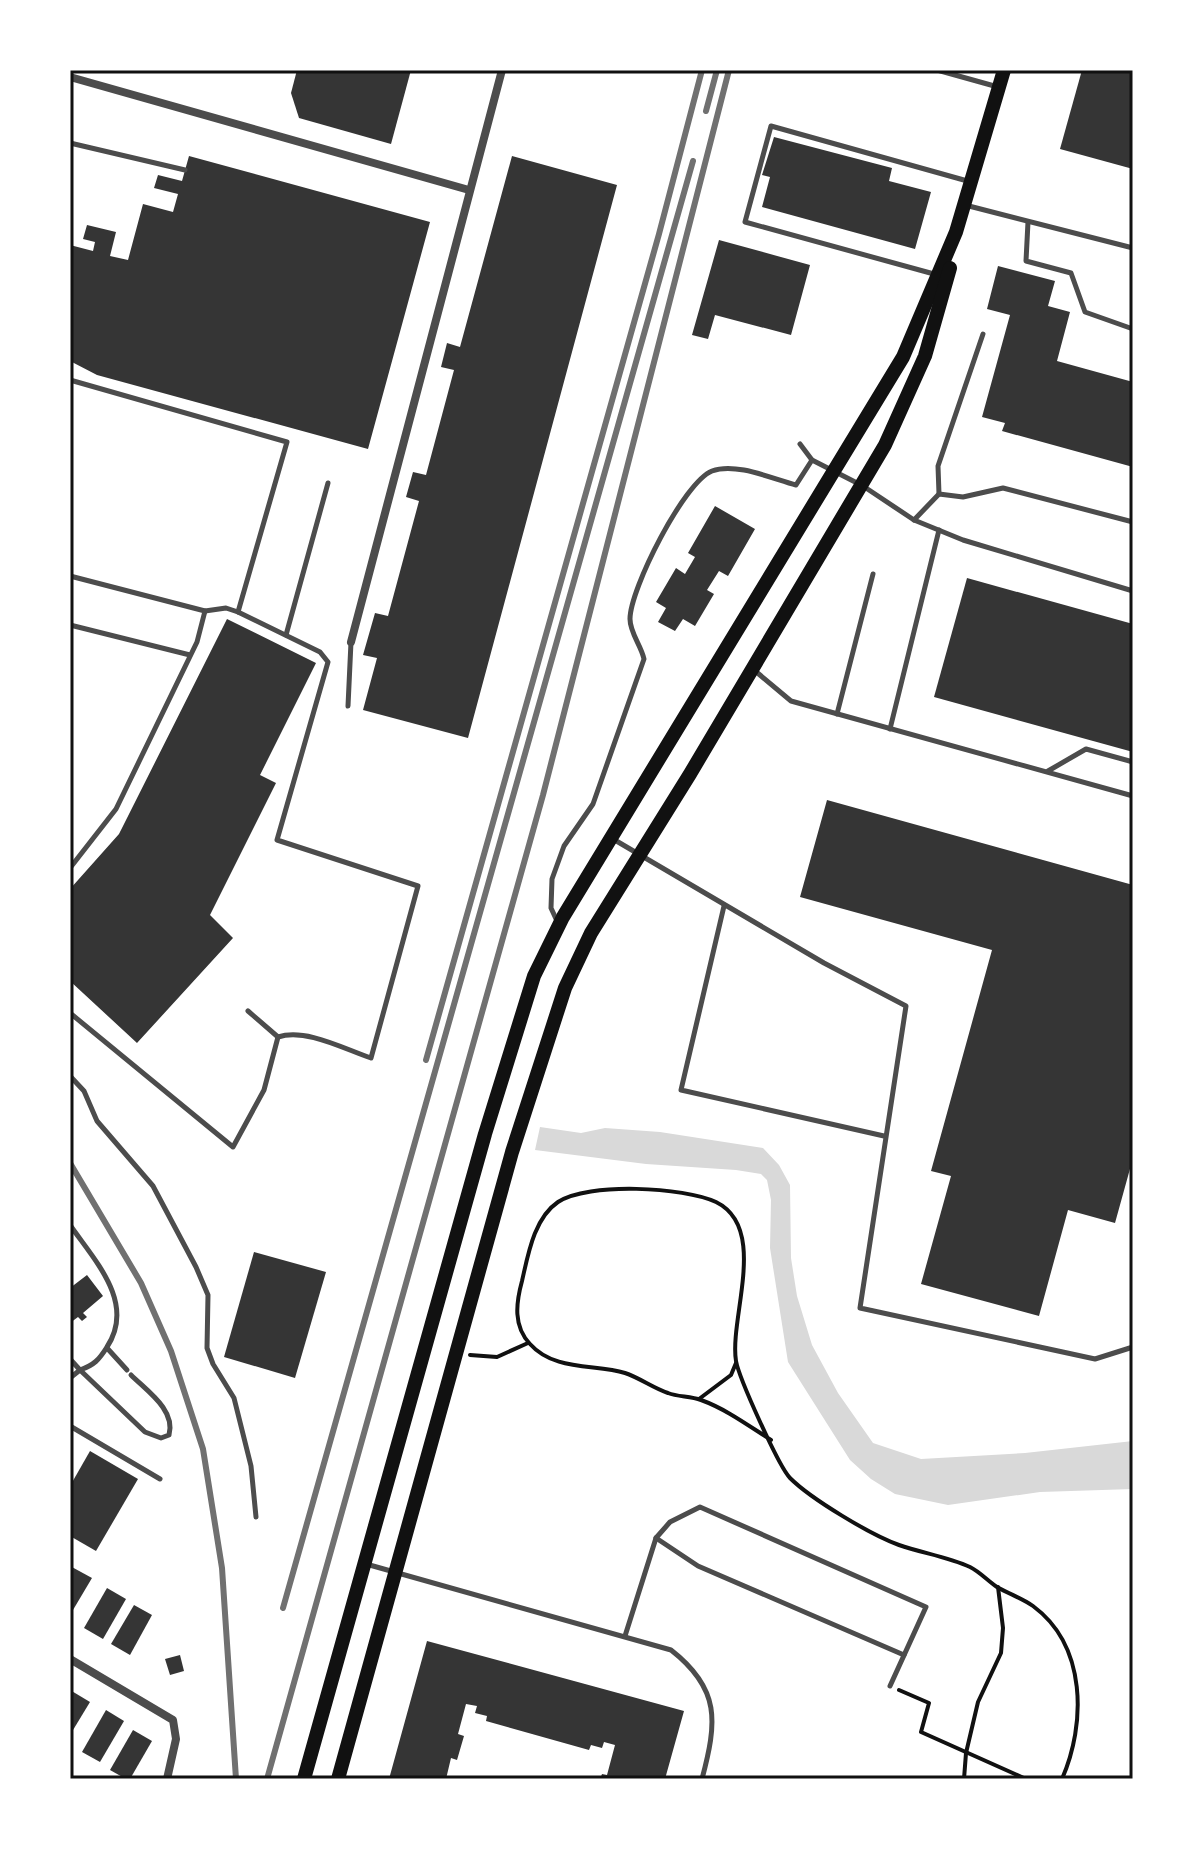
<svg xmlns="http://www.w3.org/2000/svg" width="1203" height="1849" font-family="Ubuntu,sans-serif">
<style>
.water{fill:#d9d9d9}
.building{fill:#353535}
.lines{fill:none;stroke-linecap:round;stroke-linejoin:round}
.path{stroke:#111;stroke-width:4}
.service{stroke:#4c4c4c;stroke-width:5}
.minor{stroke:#4c4c4c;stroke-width:8}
.secondary{stroke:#111;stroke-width:14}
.rail{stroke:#707070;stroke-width:6}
.neatline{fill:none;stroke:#111;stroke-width:3}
</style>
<rect width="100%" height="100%" fill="#fff"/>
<path class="water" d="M540 1127 581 1133 605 1128 660 1132 763 1148 779 1165 790 1185 791 1258 797 1296 812 1345 838 1393 873 1443 921 1459 1025 1453 1133 1441V1489L1040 1492 948 1505 895 1494 871 1479 850 1460 788 1362 770 1248 771 1200 767 1180 761 1174 736 1170 646 1164 535 1150Z"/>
<g class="building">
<path d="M297 70H411L391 144 299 118 291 93Z"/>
<path d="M1082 70H1133V169L1060 149Z"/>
<path d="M774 137 892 168 889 181 931 192 915 249 762 207 770 177 762 175Z"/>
<path d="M189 156 430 222 368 449 97 375 70 361V245L93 251 95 242 83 239 87 225 116 232 110 256 128 260 143 204 173 212 178 194 154 188 158 175 182 181Z"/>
<path d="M512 156 617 185 468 738 363 710 377 658 363 655 375 613 388 616 419 501 406 497 413 472 426 475 454 370 441 367 447 343 460 347Z"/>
<path d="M719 240 810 265 791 335 715 315 708 339 692 335Z"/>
<path d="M998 266 1055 281 1048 306 1070 312 1057 361 1133 382V467L1002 431 1005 423 982 417 1010 315 987 309Z"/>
<path d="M715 506 755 529 728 576 719 571 707 590 714 594 695 626 683 619 675 631 658 622 666 608 656 602 676 568 685 574 695 557 688 553Z"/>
<path d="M967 578 1133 624V752L934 697Z"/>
<path d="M227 619 316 663 260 775 276 783 210 915 233 938 137 1043 70 981V889L119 834Z"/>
<path d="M827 800 1133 885V1158L1115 1223 1068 1210 1039 1316 921 1284 951 1176 931 1171 992 950 800 897Z"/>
<path d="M254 1252 326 1272 295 1378 224 1357Z"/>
<path d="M87 1275 103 1296 83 1313 87 1317 82 1321 78 1317 70 1323V1288Z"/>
<path d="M90 1451 138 1479 96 1551 70 1536V1486Z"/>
<path d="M70 1566 92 1578 70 1615Z"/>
<path d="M107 1588 126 1599 103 1639 84 1628Z"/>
<path d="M134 1605 152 1615 130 1655 111 1644Z"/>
<path d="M427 1641 684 1711 665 1779H600L602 1774 607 1775 615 1745 604 1742 602 1748 591 1745 589 1750 486 1721 487 1716 475 1713 477 1706 466 1704 458 1734 464 1736 457 1760 451 1758 446 1779H389Z"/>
<path d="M180 1655 184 1671 170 1675 165 1659Z"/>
<path d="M70 1690 90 1702 70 1735Z"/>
<path d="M106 1710 124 1721 100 1762 82 1752Z"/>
<path d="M133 1730 152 1741 130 1779H126L110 1770Z"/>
</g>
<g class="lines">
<g class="path">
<path d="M470 1355 497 1357 528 1343"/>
<path d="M699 1399 731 1375 736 1363"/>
<path d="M771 1440C749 1426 726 1409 701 1400 690 1396 678 1397 668 1393 653 1388 640 1378 625 1373 594 1364 554 1371 530 1344 513 1326 516 1303 522 1281 528 1255 534 1218 558 1202 588 1182 684 1187 716 1202 769 1228 729 1318 736 1361 739 1378 779 1467 790 1478 811 1499 871 1535 899 1545 922 1553 948 1557 970 1567 980 1572 988 1581 997 1587 1009 1594 1022 1598 1033 1606 1087 1646 1086 1724 1062 1779"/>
<path d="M899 1690 929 1703 921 1732 1026 1779"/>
<path d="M964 1779 966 1753 978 1702 1001 1653 1003 1628 998 1587"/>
</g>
<g class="service">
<path d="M937 70 998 87"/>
<path d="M70 143 185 170"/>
<path d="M965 205 1133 248"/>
<path d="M1028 222 1026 261 1071 273 1085 312 1133 329"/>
<path d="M934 274 745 222 771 126 971 182"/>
<path d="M70 380 287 442 238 612"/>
<path d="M800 444 812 460 863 486 914 520 963 540 1133 591"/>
<path d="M939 494 938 466 983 334"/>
<path d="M914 520 939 494 963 497 1003 488 1133 522"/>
<path d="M70 576 205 611 226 608 238 612 320 652 328 662 277 840 418 886 371 1058C344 1049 306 1028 278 1037L264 1090 233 1147 70 1013"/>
<path d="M70 625 190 655"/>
<path d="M286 635 328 483"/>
<path d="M754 670 791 701 1133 796"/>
<path d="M348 706 351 642"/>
<path d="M837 714 873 574"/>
<path d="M890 729 939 530"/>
<path d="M1048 771 1086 749 1133 762"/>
<path d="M613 839 824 963 906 1006 860 1308 1095 1359 1133 1347"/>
<path d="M70 868 116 809 197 642 205 611"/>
<path d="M724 906 681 1090 884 1136"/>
<path d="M557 921 551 908 552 879 564 846 593 804 644 659C641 645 630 633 630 619 630 589 684 482 712 471 736 462 773 479 796 485L812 460"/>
<path d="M248 1011 278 1037"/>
<path d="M70 1076 84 1091 97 1121 153 1186 196 1267 208 1295 207 1348 213 1364 234 1398 251 1466 256 1517"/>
<path d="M70 1225C95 1261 136 1303 107 1347 99 1360 94 1365 80 1370L70 1359"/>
<path d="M107 1348 127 1370"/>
<path d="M70 1378 80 1370 145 1432 161 1438 169 1435C176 1410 147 1391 131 1375"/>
<path d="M70 1426 160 1479"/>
<path d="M656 1538 698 1566 904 1655"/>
<path d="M366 1564 671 1650C721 1689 717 1722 702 1779"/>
<path d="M625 1636 656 1538 670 1522 700 1507 926 1607 890 1686"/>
</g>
<g class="minor">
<path d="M70 77 469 190"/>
<path d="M351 642 502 70"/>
<path d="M70 1659 173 1720 176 1739 167 1779"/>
</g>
<g class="secondary">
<path d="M304 1779 485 1134 534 976 563 917 903 357 956 232 1004 70"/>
<path d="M338 1779 512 1152 565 988 591 933 690 774 885 445 925 356 950 268"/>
</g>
<g class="rail">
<path d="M706 111 717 70"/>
<path d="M426 1060 659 234 702 70"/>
<path d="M70 1163 141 1283 171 1351 203 1449 222 1568 236 1779"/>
<path d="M283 1608 693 161"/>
<path d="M267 1779 543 795 729 70"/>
</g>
</g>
<rect width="1203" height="1849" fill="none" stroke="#ffffff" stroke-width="144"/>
<rect x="72" y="72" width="1059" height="1705" class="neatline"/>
</svg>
